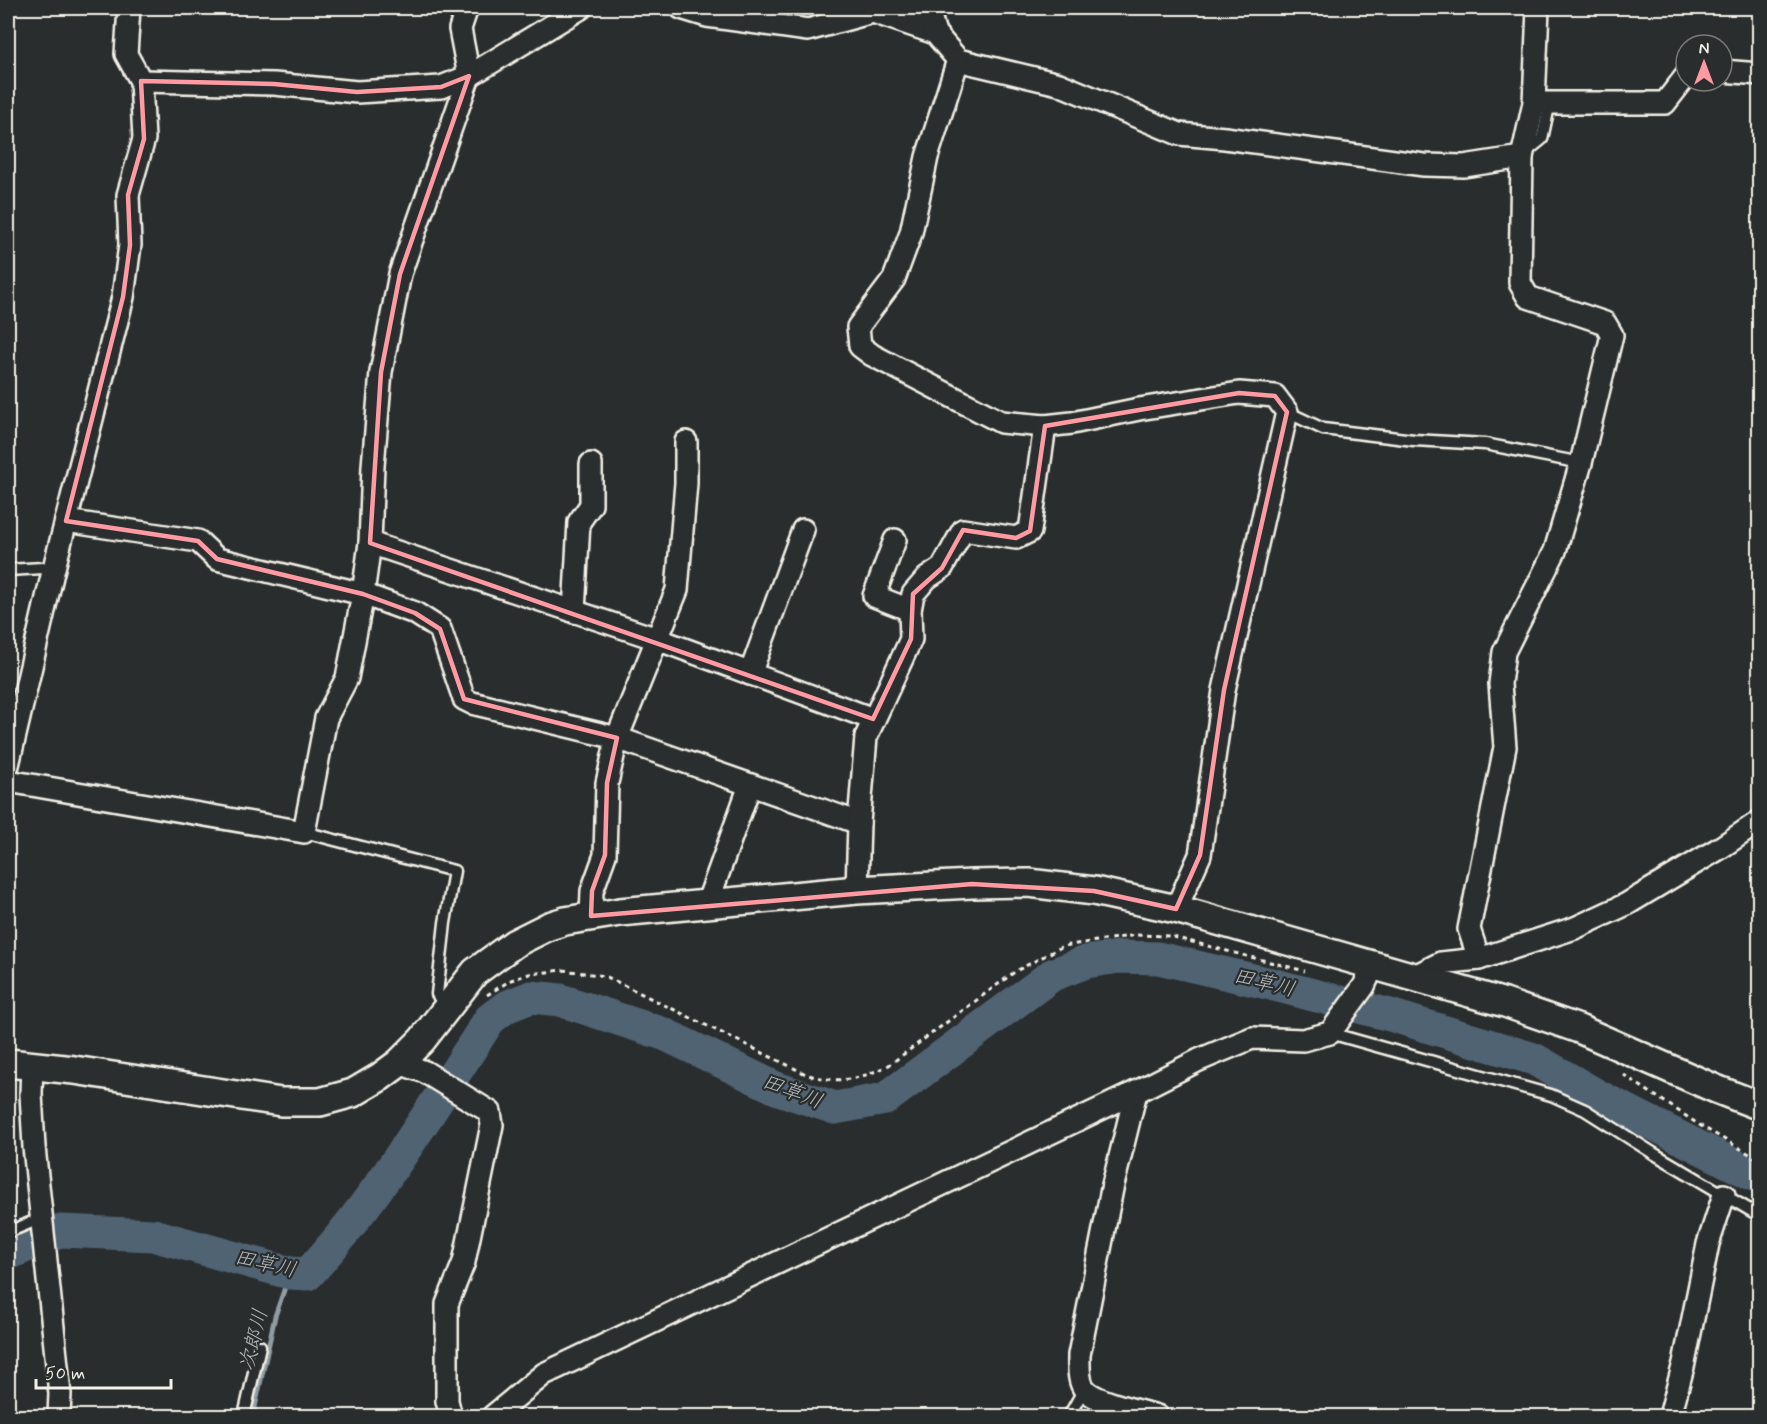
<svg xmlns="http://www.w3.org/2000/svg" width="1767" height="1424" font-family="Mynerve,'Klee One',sans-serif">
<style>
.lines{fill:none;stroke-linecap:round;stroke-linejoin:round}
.stream{stroke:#919ca2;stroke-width:5}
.river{stroke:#4f6473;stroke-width:33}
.service-casing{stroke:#f4f1e8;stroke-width:15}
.minor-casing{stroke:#f4f1e8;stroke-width:26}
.tertiary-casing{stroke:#f4f1e8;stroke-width:32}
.path{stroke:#f4f1e8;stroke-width:3;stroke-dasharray:4.5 4.5;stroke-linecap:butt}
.service{stroke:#2a2d2e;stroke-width:10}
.minor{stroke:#2a2d2e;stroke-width:21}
.tertiary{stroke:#2a2d2e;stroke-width:27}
.marked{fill:none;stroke:#ff9aa2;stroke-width:4.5;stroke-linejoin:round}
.labels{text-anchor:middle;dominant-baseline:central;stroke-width:4.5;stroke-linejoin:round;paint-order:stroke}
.water-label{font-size:21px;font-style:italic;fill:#b2b9b9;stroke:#2a2d2e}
</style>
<rect width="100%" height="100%" fill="#2a2d2e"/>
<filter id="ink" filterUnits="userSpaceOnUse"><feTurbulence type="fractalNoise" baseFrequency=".0167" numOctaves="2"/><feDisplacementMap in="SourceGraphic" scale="12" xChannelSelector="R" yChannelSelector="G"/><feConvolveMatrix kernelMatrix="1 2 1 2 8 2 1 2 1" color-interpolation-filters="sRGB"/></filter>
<g filter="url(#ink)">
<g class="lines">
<path class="stream" d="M253 1416 275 1316 290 1273"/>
<path class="river" d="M8 1254 61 1231 153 1235 290 1273 308 1274C379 1197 433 1106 490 1019L506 1007 531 997 560 1000 664 1034 776 1088 835 1108 885 1099 1052 975 1086 962 1119 957 1158 958 1271 984 1390 1015 1534 1059 1600 1097 1760 1178"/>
<g class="service-casing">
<g id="service">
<path d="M1526 152 1542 139 1550 102"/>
<path d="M1287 412 1323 429 1414 440 1485 444 1581 463"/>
<path d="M8 570 43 568 53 572"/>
<path d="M304 832 454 871 445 923 437 994 446 1009"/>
<path d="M1330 1033 1551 1095 1585 1110 1653 1153 1760 1216"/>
<path d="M8 1232 42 1218"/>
<path d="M244 1416 260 1346"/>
<path d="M1069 1416 1084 1389"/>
</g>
</g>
<g class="minor-casing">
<g id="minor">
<path d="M681 8 707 16 808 30 873 12 935 33 958 60 1059 84 1179 134 1225 138 1424 165 1464 166 1522 157"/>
<path d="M928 8 935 33"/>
<path d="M958 60 927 157 911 233 894 279 858 327 860 346 872 355 1001 422 1045 426 1072 423 1139 409 1239 393 1275 396 1287 412 1224 690 1200 855 1176 909"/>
<path d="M1722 71 1760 74"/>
<path d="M141 81 274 84 357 92 441 87 469 76 581 8"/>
<path d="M1534 103 1538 8"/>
<path d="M66 521 198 541 217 559 363 594 415 613 440 629 464 699 472 703 617 738 859 823"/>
<path d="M370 543 657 639 873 719"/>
<path d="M910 610 913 594 927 578 942 568 963 530 1016 538 1030 531 1045 426"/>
<path d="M574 612 579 522 591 505V464"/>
<path d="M750 674 803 530"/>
<path d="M8 765 53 572 123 297 130 245 128 195 144 139 141 81 126 54 129 8"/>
<path d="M8 781 304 832 326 718 347 678 363 594 370 543 373 466 381 372 400 274 469 76 460 29 467 8"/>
<path d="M857 890 859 823 866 737 911 639 910 610 874 596 895 540"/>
<path d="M707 904 750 785"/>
<path d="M591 916 592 891 605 855 607 783 617 738 677 590 686 483V442"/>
<path d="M1479 959 1469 929 1505 747 1500 684 1504 652 1555 551 1581 463 1612 335 1605 323 1528 297 1520 283 1522 157 1534 103H1665L1686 76"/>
<path d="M1413 977 1441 963 1479 959 1575 928 1627 904 1720 848 1760 821"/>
<path d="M399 1063 425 1072 490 1112 492 1125 464 1262 447 1304V1401L451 1416"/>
<path d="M32 1065 31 1094 34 1147 60 1394 59 1416"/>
<path d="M1136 1092 1112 1189 1079 1355C1079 1365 1078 1378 1083 1387 1092 1402 1140 1411 1157 1416"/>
<path d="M493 1416 544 1374 1136 1092 1199 1060 1252 1038 1303 1040 1330 1033 1364 986 1373 966"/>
<path d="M1670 1416 1684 1363 1708 1244 1724 1195"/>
</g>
</g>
<g class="tertiary-casing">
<path id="tertiary" d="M8 1063 74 1070 281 1102H320L353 1093 380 1077 399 1063 422 1040 475 972 515 943 549 926 565 921 620 912 857 890 972 884 1029 883 1094 891 1176 909 1505 1003 1579 1029 1716 1089 1760 1106"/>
</g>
<g class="path">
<path d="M487 995 511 980 529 974 563 970 605 976 808 1075C842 1084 858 1080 889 1065L1016 971 1063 946 1137 935 1169 936 1305 971"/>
<path d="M1624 1075 1701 1126 1760 1160"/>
</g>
<use href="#service" class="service"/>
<use href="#minor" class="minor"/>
<use href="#tertiary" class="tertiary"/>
</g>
</g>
<path class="marked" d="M469 76 400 274 381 372 370 543 873 719 911 639 913 594 942 568 963 530 1016 538 1030 531 1045 426 1239 393 1275 396 1287 412 1224 690 1200 855 1176 909 1094 891 972 884 591 916 592 891 605 855 607 783 617 738 464 699 440 629 415 613 363 594 217 559 198 541 66 521 123 297 130 245 128 195 144 139 141 81 274 84 357 92 441 87Z"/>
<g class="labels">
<g class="water-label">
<text transform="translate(1264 983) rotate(14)">田草川</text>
<text transform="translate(792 1092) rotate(21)">田草川</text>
<text transform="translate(265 1264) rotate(13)">田草川</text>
<text transform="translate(254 1340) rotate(-76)">次郎川</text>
</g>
</g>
<rect width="1767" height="1424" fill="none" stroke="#2a2d2e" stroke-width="30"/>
<rect x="15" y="15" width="1737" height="1394" fill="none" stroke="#f4f1e8" stroke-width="2" filter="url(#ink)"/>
<g transform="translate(1704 63)"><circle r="28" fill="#2a2d2e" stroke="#7b7b78" stroke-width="1.5"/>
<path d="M0-4.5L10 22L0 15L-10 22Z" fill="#ff9aa2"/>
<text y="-9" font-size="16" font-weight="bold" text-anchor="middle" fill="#f4f1e8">N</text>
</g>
<path d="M36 1379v9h135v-9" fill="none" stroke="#f4f1e8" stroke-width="3"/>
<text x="45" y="1379" font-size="18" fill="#f4f1e8" stroke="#2a2d2e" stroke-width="4.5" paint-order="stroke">50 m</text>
</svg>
